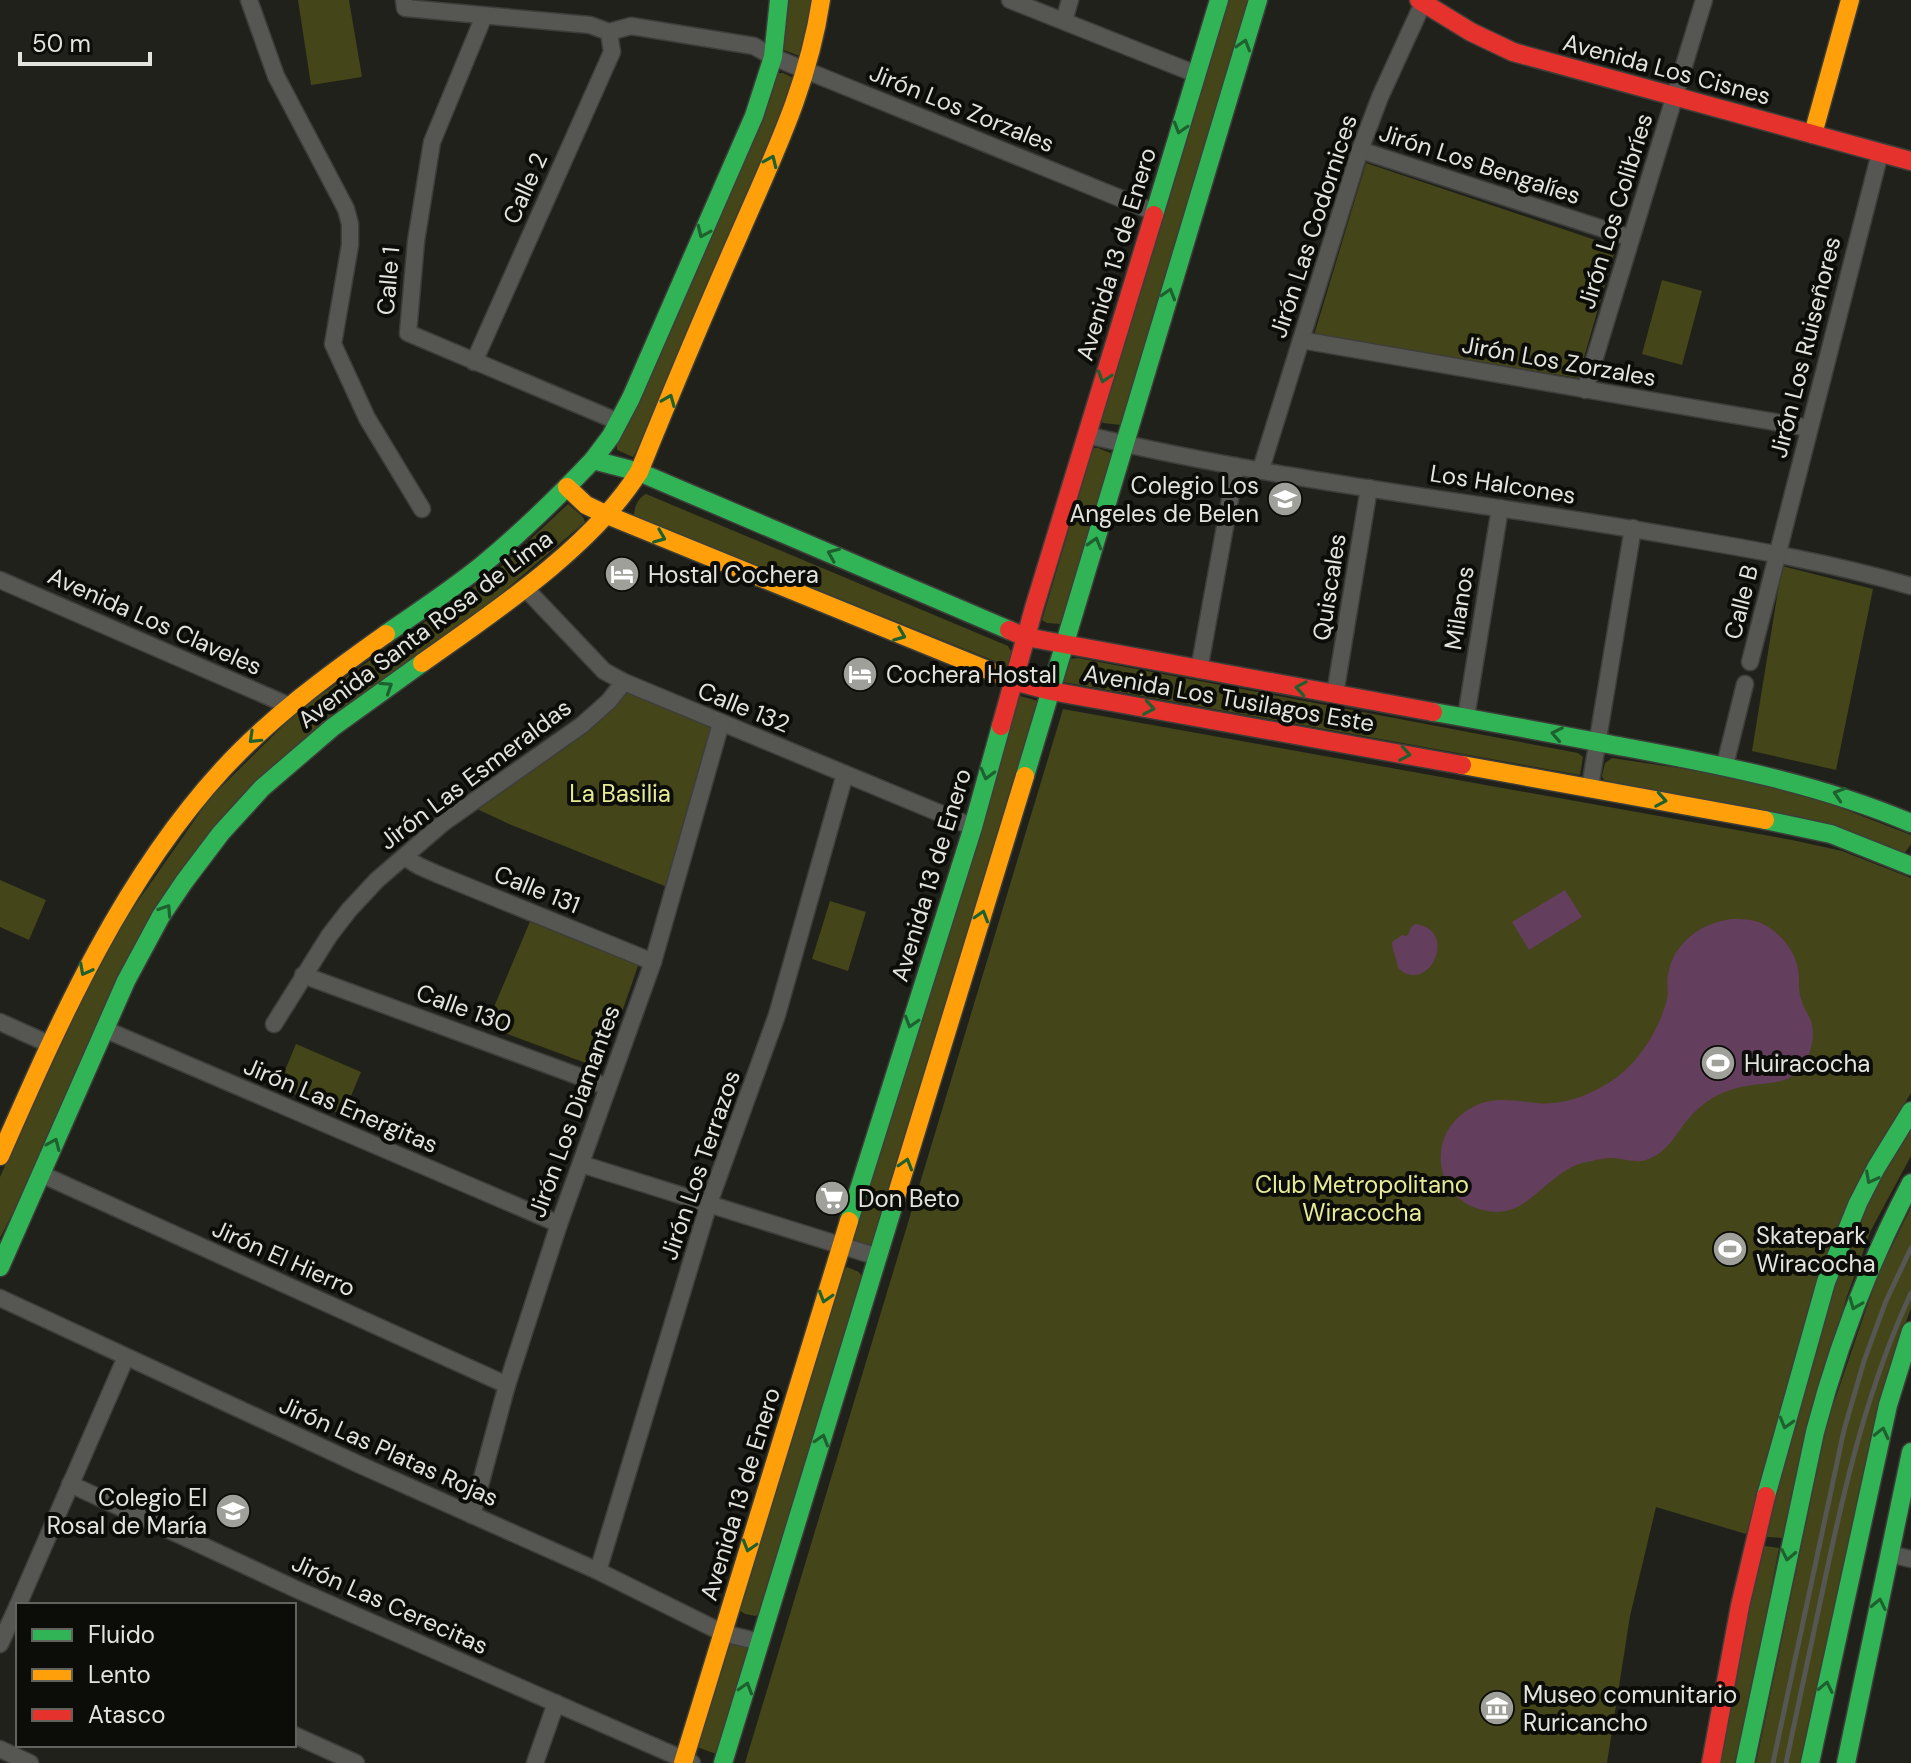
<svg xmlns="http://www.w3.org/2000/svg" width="1911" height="1763" font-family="'DM Sans',sans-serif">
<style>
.green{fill:#444518}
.water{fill:#633e5d}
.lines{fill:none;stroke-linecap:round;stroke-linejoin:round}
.street-casing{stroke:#3d3e3a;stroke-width:19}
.fast-casing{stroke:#3d3e3a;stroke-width:21}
.slow-casing{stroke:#3d3e3a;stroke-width:21}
.jam-casing{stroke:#3d3e3a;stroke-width:21}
.street{stroke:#565652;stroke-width:16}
.fast{stroke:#30b455;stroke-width:18}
.slow{stroke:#ff9f0a;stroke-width:18}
.jam{stroke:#e5322d;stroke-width:18}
.rail{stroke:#565652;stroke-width:5}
.oneway{stroke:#1e602e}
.labels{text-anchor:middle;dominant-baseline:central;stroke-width:8;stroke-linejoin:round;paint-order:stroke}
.street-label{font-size:24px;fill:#e3e4dd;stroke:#0c0d08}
.poi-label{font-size:24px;fill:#e3e4dd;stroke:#0c0d08;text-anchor:start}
.park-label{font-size:24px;fill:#e7eb97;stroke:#0c0d08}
</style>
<rect width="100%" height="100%" fill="#21211c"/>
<g class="green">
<path d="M298 0H349L362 77 311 85Z"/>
<path d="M786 0H813L801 55H797L781 49Z"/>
<path d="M1226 0H1248L1121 425 1103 423 1100 419Z"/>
<path d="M778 73H783L796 79 636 452 633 457 617 450V444Z"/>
<path d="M1366 163 1616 247 1578 378 1314 335Z"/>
<path d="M1662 280 1702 291 1682 365 1642 354Z"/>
<path d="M1094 448H1098L1113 454 1063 620 1060 624 1047 623 1042 620 1092 451Z"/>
<path d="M646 494 1008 646 1012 653 1007 666 634 516C634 507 638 498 646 494Z"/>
<path d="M568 504 583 517 585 522 195 855 0 1238V1177L47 1070 108 944 210 798 299 710 459 598 503 565Z"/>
<path d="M1782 566 1873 589 1836 770 1752 751Z"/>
<path d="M1078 658 1578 753 1583 757 1580 775 1063 682 1070 659Z"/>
<path d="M626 690 712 725 667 887 509 824 475 808 567 747 587 731Z"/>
<path d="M1020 696 1038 701 870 1249 856 1244 849 1238Z"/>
<path d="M1063 709 1792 840 1842 851 1911 878V1093L1875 1151 1746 1534 1656 1507 1630 1616 1607 1763H745Z"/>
<path d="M1612 758 1738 777 1784 786 1911 835V844L1902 857 1604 780 1602 776 1605 763Z"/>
<path d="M0 880 46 900 29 940 0 927Z"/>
<path d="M830 901 866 912 848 971 812 959Z"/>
<path d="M531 919 639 963 602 1069 486 1026Z"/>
<path d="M296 1044 361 1072 343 1115 278 1087Z"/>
<path d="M1911 1122V1156L1871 1230 1846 1299 1783 1538 1768 1537 1764 1535 1850 1233Z"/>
<path d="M1911 1207V1308L1886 1377 1800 1763H1756L1827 1423 1877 1277Z"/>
<path d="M847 1267 859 1272 863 1278 761 1611 756 1616 745 1614 737 1609 841 1271Z"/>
<path d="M1765 1546 1779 1548 1738 1763H1718L1760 1547Z"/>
<path d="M727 1642 752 1649 719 1755 697 1747Z"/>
</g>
<g class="water">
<path d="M1565 890 1582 917 1529 950 1512 922Z"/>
<path d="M1731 919C1741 919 1752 919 1761 923 1779 931 1795 950 1798 969 1800 979 1798 989 1801 999 1803 1007 1808 1013 1811 1021 1816 1035 1811 1055 1802 1067 1787 1086 1768 1082 1747 1086 1737 1087 1727 1091 1718 1095 1704 1102 1691 1114 1682 1127 1674 1138 1666 1151 1653 1157 1639 1165 1627 1159 1612 1158 1602 1158 1592 1161 1582 1163 1545 1174 1526 1222 1483 1210 1473 1208 1464 1203 1456 1196 1445 1185 1439 1167 1441 1152 1444 1122 1471 1101 1499 1100 1518 1099 1535 1105 1553 1103 1574 1101 1592 1093 1610 1082 1637 1065 1659 1031 1667 999 1669 991 1666 983 1668 975 1673 943 1701 923 1731 919Z"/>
<path d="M1415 924C1460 929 1429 997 1398 968 1397 958 1392 952 1392 942L1402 935 1406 936 1408 935 1411 927Z"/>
</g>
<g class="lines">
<g class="street-casing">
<g id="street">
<path d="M249 0 276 76 346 209 350 224V245L333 344 367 418 422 509"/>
<path d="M404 0 405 8 590 25 609 32 631 26 754 46 773 57 1154 212"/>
<path d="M1010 0 1196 74"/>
<path d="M484 16 432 142 416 241 408 333 619 422"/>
<path d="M1064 21 1070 0"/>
<path d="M1360 150 1631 238"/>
<path d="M1301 340 1809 428"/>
<path d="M474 362 612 52 609 32"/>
<path d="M1585 390 1704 0"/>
<path d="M1087 435C1282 482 1482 502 1679 537 1757 550 1835 564 1911 586"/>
<path d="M1261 469 1360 150 1380 97 1423 3"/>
<path d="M0 580 290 706"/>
<path d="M526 589 604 671 624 682 973 827"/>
<path d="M1750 662 1880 153"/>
<path d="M1199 670 1236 466"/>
<path d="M1335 694 1369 488"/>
<path d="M1466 717 1500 508"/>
<path d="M1725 765 1745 684"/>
<path d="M1590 787 1633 528"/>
<path d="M404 857 419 866 437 874 653 962"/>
<path d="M303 975 608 1087"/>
<path d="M0 1022 49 1044"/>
<path d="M274 1024 329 936 349 910 377 880 443 823 582 725 609 701 624 682"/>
<path d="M104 1029 559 1224"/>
<path d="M581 1164 878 1257"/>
<path d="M41 1174 507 1385"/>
<path d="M0 1298 358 1464 598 1571 723 1633 760 1642"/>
<path d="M70 1484 300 1591 692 1763"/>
<path d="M472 1515 507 1385 559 1224 653 962 721 723"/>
<path d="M1889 1554 1911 1559"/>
<path d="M598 1571 709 1203 777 1015 845 774"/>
<path d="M18 1605 126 1357"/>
<path d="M0 1644 18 1605"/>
<path d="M294 1735 356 1763"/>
<path d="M0 1749 30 1763"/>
<path d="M535 1763 556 1703"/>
</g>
</g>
<g class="fast-casing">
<g id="fast">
<path d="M1154 215 1219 0"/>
<path d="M593 460 611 436 631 398 754 116 773 57 779 0"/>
<path d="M386 634C418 612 451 590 481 566 521 533 558 497 593 460L639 472 1009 630"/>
<path d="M1433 712C1497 723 1560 735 1624 747 1722 765 1819 784 1911 823"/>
<path d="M1025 776 1258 0"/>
<path d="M1765 820 1831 834 1911 866"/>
<path d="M849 1221 973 827 1001 726"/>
<path d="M0 1267 126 981 161 916 184 882 221 833 262 788 333 727 422 663"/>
<path d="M1766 1496 1826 1282 1858 1203 1876 1168 1911 1111"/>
<path d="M723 1763 896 1197"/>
<path d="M1745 1763 1815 1432C1838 1344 1869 1263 1911 1183"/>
<path d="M1810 1763 1888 1405 1911 1331"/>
<path d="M1846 1763 1911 1452"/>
</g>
</g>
<g class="slow-casing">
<g id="slow">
<path d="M1813 134 1850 0"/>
<path d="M639 472C671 393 704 314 739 235 773 156 808 87 821 0"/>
<path d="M567 487 586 505 607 515 1017 682"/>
<path d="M422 663C494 612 592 547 639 472"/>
<path d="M1462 765 1765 820"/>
<path d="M0 1156C60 1020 121 880 223 769 271 717 328 675 386 634"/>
<path d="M896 1197 1025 776"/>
<path d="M683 1763 849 1221"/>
</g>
</g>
<g class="jam-casing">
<g id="jam">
<path d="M1419 0 1471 32 1513 52 1911 161"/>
<path d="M1009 630 1026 637 1433 712"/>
<path d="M1017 682 1051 691 1462 765"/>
<path d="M1001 726 1034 608 1154 215"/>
<path d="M1711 1763 1740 1606 1766 1496"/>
</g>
</g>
<use href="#street" class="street"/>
<use href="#fast" class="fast"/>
<use href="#slow" class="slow"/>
<use href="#jam" class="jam"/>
<g class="rail">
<path d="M1773 1763 1844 1430 1864 1361 1886 1301 1911 1248"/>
<path d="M1786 1763C1799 1703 1811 1644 1824 1584 1845 1484 1868 1386 1911 1293"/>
</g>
</g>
<defs><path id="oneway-chevron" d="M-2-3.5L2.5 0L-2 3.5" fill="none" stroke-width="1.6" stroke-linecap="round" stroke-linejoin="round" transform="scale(2)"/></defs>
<g class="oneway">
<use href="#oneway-chevron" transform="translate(1244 45) rotate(-73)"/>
<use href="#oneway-chevron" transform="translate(1180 128) rotate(107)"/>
<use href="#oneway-chevron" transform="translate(771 161) rotate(-66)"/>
<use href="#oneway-chevron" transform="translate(703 232) rotate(114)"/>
<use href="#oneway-chevron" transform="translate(1169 294) rotate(-73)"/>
<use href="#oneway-chevron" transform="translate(1104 377) rotate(107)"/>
<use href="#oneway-chevron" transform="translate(669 400) rotate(-68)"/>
<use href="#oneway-chevron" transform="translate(660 537) rotate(22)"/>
<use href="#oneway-chevron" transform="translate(1095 543) rotate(-74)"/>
<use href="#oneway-chevron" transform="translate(833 554) rotate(-157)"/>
<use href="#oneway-chevron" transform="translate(900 635) rotate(22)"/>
<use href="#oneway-chevron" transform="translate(387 687) rotate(-33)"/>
<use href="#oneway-chevron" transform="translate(1301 688) rotate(-170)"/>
<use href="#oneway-chevron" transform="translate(1149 708) rotate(10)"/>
<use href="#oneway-chevron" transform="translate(1557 734) rotate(-169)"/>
<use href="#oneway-chevron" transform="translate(254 738) rotate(136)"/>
<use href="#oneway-chevron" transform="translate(1405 754) rotate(10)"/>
<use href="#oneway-chevron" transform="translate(987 774) rotate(105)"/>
<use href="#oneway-chevron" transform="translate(1839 794) rotate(-162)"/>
<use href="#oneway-chevron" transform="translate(1661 800) rotate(10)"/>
<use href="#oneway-chevron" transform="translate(166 910) rotate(-57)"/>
<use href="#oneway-chevron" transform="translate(982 916) rotate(-73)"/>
<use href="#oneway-chevron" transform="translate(85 970) rotate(118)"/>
<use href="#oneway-chevron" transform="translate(911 1022) rotate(107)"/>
<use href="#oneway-chevron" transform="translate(54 1144) rotate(-67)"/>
<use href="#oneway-chevron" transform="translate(906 1164) rotate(-73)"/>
<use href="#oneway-chevron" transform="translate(1871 1178) rotate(118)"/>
<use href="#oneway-chevron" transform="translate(825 1297) rotate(107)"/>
<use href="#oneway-chevron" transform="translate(1855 1304) rotate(112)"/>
<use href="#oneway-chevron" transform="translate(1786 1423) rotate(106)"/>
<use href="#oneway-chevron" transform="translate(1882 1433) rotate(-77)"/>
<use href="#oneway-chevron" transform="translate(822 1440) rotate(-73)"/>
<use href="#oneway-chevron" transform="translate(749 1546) rotate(107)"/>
<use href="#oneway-chevron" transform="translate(1788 1555) rotate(102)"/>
<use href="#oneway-chevron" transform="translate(1879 1604) rotate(-78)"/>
<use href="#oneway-chevron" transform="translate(1826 1687) rotate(-78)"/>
<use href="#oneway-chevron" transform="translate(746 1688) rotate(-73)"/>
</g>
<defs>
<g id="school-disc" transform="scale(1.8)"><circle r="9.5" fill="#9fa099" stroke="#0c0d08"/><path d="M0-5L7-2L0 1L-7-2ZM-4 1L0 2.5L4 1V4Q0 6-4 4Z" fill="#fff"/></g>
<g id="hotel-disc" transform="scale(1.8)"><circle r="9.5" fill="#9fa099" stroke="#0c0d08"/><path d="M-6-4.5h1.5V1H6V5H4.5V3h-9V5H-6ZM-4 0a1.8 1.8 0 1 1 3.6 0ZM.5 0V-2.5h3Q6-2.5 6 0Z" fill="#fff"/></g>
<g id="stadium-disc" transform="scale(1.8)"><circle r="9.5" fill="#9fa099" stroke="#0c0d08"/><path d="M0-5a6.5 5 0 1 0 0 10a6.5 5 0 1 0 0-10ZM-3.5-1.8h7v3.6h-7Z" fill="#fff"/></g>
<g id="supermarket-disc" transform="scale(1.8)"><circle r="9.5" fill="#9fa099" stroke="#0c0d08"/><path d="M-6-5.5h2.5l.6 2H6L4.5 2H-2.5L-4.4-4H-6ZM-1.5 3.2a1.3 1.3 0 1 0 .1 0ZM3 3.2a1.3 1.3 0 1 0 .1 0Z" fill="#fff"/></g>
<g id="museum-disc" transform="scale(1.8)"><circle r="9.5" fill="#9fa099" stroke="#0c0d08"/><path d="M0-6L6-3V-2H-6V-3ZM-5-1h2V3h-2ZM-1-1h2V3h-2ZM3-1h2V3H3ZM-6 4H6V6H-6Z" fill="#fff"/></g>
</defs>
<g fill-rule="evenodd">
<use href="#school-disc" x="1285" y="499"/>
<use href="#hotel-disc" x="622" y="574"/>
<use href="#hotel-disc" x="860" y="674"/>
<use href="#stadium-disc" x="1718" y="1063"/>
<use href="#supermarket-disc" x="832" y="1198"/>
<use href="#stadium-disc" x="1730" y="1249"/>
<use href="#school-disc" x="233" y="1511"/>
<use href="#museum-disc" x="1497" y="1708"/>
</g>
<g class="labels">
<g class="street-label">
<text transform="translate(1667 69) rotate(15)">Avenida Los Cisnes</text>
<text transform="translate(962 108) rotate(22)">Jirón Los Zorzales</text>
<text transform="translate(1480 164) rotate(18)">Jirón Los Bengalíes</text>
<text transform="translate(525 188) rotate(-66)">Calle 2</text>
<text transform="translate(1615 211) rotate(-73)">Jirón Los Colibríes</text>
<text transform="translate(1313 226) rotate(-72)">Jirón Las Codornices</text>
<text transform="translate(1116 254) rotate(-73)">Avenida 13 de Enero</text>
<text transform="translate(388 281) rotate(-85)">Calle 1</text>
<text transform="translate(1805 347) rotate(-76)">Jirón Los Ruiseñores</text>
<text transform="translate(1559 361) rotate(10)">Jirón Los Zorzales</text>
<text transform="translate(1503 484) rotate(9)">Los Halcones</text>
<text transform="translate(1329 587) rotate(-81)">Quiscales</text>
<text transform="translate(1741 602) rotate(-76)">Calle B</text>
<text transform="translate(1459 608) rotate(-81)">Milanos</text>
<text transform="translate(155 621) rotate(24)">Avenida Los Claveles</text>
<text transform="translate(425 629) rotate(-37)">Avenida Santa Rosa de Lima</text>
<text transform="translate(1229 698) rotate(10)">Avenida Los Tusilagos Este</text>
<text transform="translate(744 707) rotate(22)">Calle 132</text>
<text transform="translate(475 774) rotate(-37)">Jirón Las Esmeraldas</text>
<text transform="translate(931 875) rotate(-73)">Avenida 13 de Enero</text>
<text transform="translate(537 889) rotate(22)">Calle 131</text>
<text transform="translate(464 1008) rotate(20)">Calle 130</text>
<text transform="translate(341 1105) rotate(23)">Jirón Las Energitas</text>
<text transform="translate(574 1111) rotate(-70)">Jirón Los Diamantes</text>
<text transform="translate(700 1165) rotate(-71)">Jirón Los Terrazos</text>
<text transform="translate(284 1258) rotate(24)">Jirón El Hierro</text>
<text transform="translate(389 1451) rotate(24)">Jirón Las Platas Rojas</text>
<text transform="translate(740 1494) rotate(-73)">Avenida 13 de Enero</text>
<text transform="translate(390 1604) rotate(24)">Jirón Las Cerecitas</text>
</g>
<g class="poi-label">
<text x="1259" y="485" text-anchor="end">Colegio Los<tspan x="1259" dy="28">Angeles de Belen</tspan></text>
<text x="648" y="574">Hostal Cochera</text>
<text x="886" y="674">Cochera Hostal</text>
<text x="1744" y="1063">Huiracocha</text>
<text x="858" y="1198">Don Beto</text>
<text x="1756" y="1235">Skatepark<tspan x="1756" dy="28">Wiracocha</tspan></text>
<text x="207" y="1497" text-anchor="end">Colegio El<tspan x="207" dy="28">Rosal de María</tspan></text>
<text x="1523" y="1694">Museo comunitario<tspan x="1523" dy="28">Ruricancho</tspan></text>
</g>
<g class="park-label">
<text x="620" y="793">La Basilia</text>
<text x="1362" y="1184">Club Metropolitano<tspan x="1362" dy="28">Wiracocha</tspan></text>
</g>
</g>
<rect x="16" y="1603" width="280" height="144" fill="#0c0d08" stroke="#62635d" stroke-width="2"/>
<rect x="32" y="1629" width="40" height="12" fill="#30b455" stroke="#62635d" stroke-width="2"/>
<text x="88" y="1643" font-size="24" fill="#e3e4dd">Fluido</text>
<rect x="32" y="1669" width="40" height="12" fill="#ff9f0a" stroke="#62635d" stroke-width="2"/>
<text x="88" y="1683" font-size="24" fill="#e3e4dd">Lento</text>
<rect x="32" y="1709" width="40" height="12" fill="#e5322d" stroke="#62635d" stroke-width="2"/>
<text x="88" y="1723" font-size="24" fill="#e3e4dd">Atasco</text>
<path d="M20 52v12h130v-12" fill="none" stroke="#e3e4dd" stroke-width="4"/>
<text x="32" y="52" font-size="24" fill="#e3e4dd" stroke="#0c0d08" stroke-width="6" paint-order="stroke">50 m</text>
</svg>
